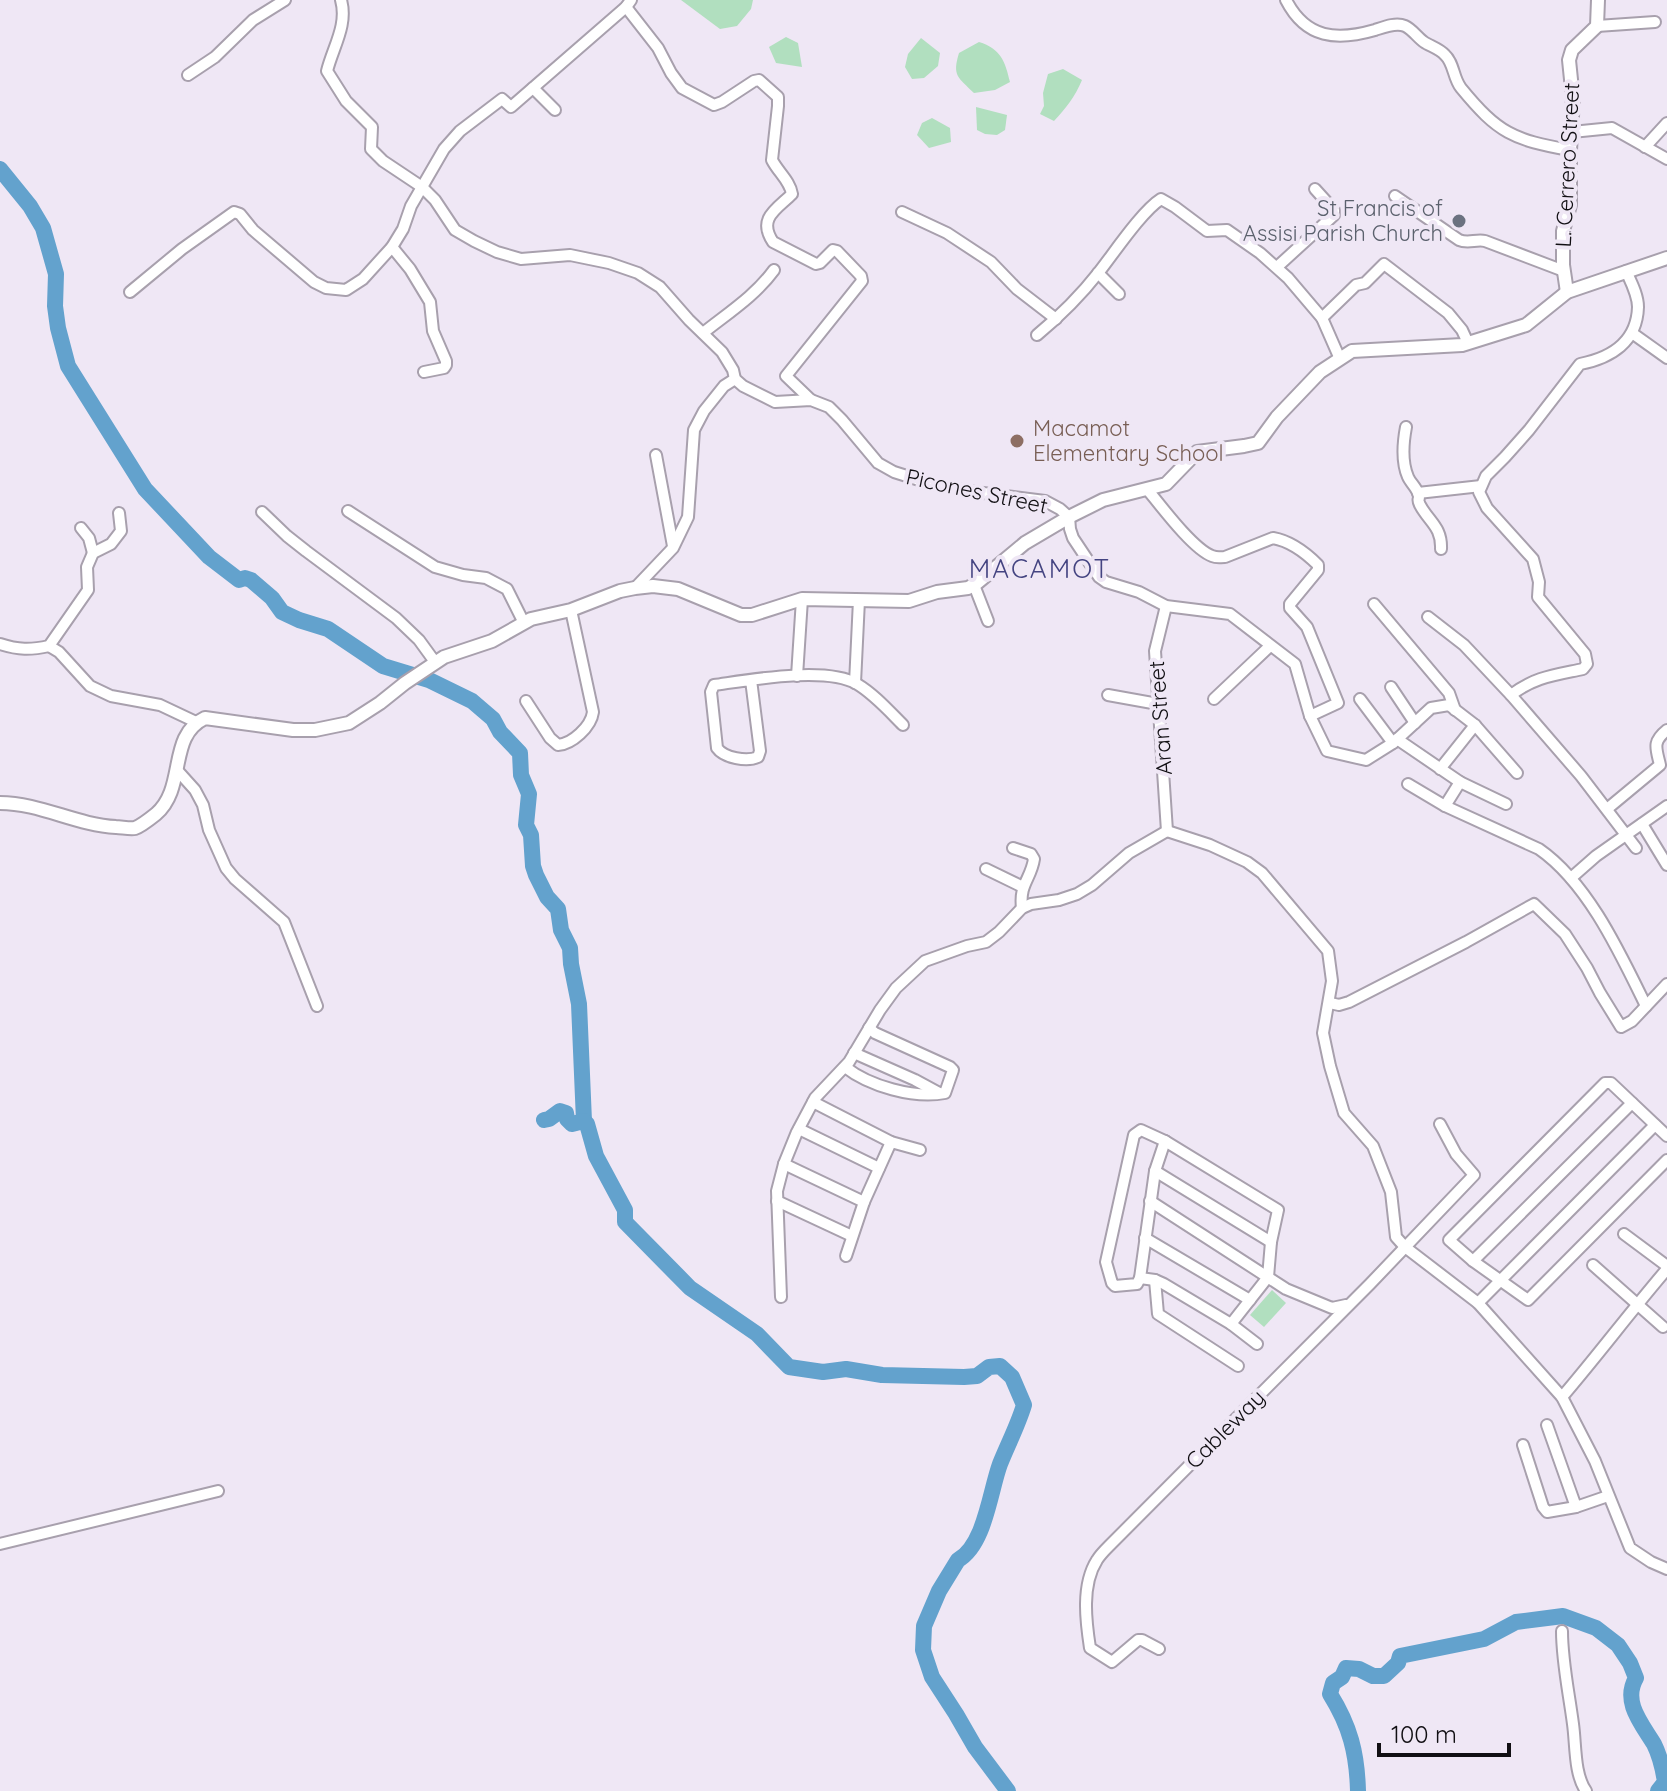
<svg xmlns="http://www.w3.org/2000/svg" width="1667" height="1791" font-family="Quicksand,sans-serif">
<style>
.green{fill:#b1dfbf}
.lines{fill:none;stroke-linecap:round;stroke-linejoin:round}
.river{stroke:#63a2cd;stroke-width:16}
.minor-casing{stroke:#a8a0ad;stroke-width:14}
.tertiary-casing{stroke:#a8a0ad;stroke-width:16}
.minor{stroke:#fff;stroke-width:10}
.tertiary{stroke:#fff;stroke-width:12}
.worship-dot{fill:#6b7280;stroke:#efe7f5;stroke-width:3}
.education-dot{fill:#8d6e63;stroke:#efe7f5;stroke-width:3}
.labels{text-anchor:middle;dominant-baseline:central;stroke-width:8;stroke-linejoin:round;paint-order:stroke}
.street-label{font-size:22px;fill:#110f13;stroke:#efe7f5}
.worship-label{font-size:22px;fill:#5b616d;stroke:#efe7f5;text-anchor:end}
.education-label{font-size:22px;fill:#785e54;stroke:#efe7f5;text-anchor:start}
.quarter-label{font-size:26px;letter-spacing:2px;fill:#444481;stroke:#efe7f5}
</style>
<rect width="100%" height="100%" fill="#efe7f5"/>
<g class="green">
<path d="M681 0H753L751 9 737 26 720 29Z"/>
<path d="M786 37 798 43 802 67 776 63 769 47Z"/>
<path d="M921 38 940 53 938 66 924 78 912 79 905 67 908 54Z"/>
<path d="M979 42C1001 49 1005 61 1010 82L995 90 974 93C958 77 952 76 959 53Z"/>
<path d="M1063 69 1082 80C1075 97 1066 108 1054 121L1040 114 1044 106 1043 93 1048 74Z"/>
<path d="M976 107 1007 115 1005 130 997 135 985 134 977 130Z"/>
<path d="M932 118 950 128 951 142 929 148 917 135 922 123Z"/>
<path d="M1272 1290 1286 1303 1264 1327 1250 1315Z"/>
</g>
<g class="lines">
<g class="river">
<path d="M0 169 30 206 43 228 56 274 55 306 58 328 68 366 145 489 209 557 239 580 245 578 251 580 272 598 282 612 299 620 328 629 383 666 429 680 472 701 493 719 500 732 520 753 521 775 529 794 526 825 531 835 533 866 536 875 547 897 558 909 561 930 570 948 571 964 579 1004 584 1121"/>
<path d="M544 1120 549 1119 560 1111 566 1113 567 1119 572 1124 584 1121 587 1124 596 1156 625 1210V1222L690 1288 757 1334 789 1367 823 1372 846 1369 882 1375 964 1377 977 1376 989 1367 1000 1366 1012 1377 1024 1405C1018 1425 1008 1444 1000 1464 990 1491 985 1545 958 1560L939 1591 924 1626 923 1650 932 1677 956 1714 975 1747 1008 1791"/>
<path d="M1358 1791C1357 1753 1350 1726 1330 1694L1333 1683 1342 1677 1346 1668 1359 1669 1373 1676H1384L1398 1663 1400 1656 1484 1639 1516 1622 1563 1616 1596 1628 1618 1645 1630 1663 1636 1678C1622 1702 1642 1724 1654 1744 1660 1756 1663 1769 1665 1782L1658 1791"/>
</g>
<g class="minor-casing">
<g id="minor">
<path d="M341 0C348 25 333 47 327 71L346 101 372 127 371 149 383 161 422 187 435 200 455 230 474 241 497 252 521 259 570 255 609 263 638 273 660 287 689 320 722 352 733 370 735 379 743 386 775 402 811 400 829 407 842 420 878 463 894 472 932 484 968 491 1045 501 1060 509 1069 517 1070 529 1073 538 1099 577 1106 582 1139 592 1166 606 1230 614 1295 664 1310 716 1327 751 1366 760 1393 743 1431 708 1449 705 1475 725 1517 773"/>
<path d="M1286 0C1306 39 1337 41 1375 30 1384 27 1396 22 1405 26 1412 29 1418 38 1424 42 1430 46 1440 49 1445 55 1454 63 1453 78 1461 88 1498 133 1513 140 1570 150"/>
<path d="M626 7 658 48 671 73 682 88 714 105 722 102 754 81 759 80 778 97V106L772 160C778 172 790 181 792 194 777 209 757 218 773 242L816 264 820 263 833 250 837 251 861 276 862 281 786 376 811 400"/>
<path d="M1597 26 1655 22"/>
<path d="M188 75 215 57 253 20 285 0"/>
<path d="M533 88 555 110"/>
<path d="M1572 132 1612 128 1667 159"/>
<path d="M1645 147 1667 123"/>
<path d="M1395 196 1459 240C1468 244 1476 239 1485 241L1564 271"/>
<path d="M902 212 947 233 991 262 1017 289 1056 319"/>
<path d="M392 247 410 269 430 302 433 331 446 361V365L444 368 424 372"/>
<path d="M1277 267 1334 215V210L1315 189"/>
<path d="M1098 273 1119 294"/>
<path d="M130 292 182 249 234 212 240 214 253 230 314 282 326 288 346 290 363 279 392 247 403 229 411 206 444 149 460 131 502 99 511 107 626 7 631 0"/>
<path d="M1322 318 1340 359"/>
<path d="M703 333C728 313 755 296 774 270"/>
<path d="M1632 333 1667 358"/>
<path d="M1037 335C1060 316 1081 295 1099 272 1114 253 1142 211 1161 199L1175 207 1207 231 1227 230 1260 253 1288 278 1322 318 1356 285 1365 283 1384 264 1448 313 1462 330 1468 343"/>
<path d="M1406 427C1403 443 1401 461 1408 477 1410 482 1416 487 1418 493 1421 501 1416 497 1420 505 1429 522 1442 527 1441 549"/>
<path d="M656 455 673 546"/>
<path d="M1147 489C1161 506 1193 549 1212 556 1217 558 1219 557 1225 557L1273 538C1290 541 1306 553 1318 565V570L1290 604V608L1307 627 1338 703 1310 716"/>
<path d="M1418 493 1481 486"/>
<path d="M348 511 435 567 463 575 486 578 507 589 524 623"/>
<path d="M262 512 287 536 306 551 396 618 419 640 435 662"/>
<path d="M81 528 89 538 93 553"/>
<path d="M974 585 988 621"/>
<path d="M635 588 673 548 688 517 694 430 704 411 724 386 735 379"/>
<path d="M1374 604 1449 693 1455 710"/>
<path d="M1166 606 1155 651 1167 831"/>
<path d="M1428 617 1464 645 1511 695 1581 776 1636 848"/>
<path d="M0 644C18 650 31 650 49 646L88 590 87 567 93 553 111 544 121 531 119 513"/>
<path d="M49 646 59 652 90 686 111 696 160 705 196 722"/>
<path d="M797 676 802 599"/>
<path d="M751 680 760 751 758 757C747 762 724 758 717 748L711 692 714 685C750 680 826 666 857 684 874 694 889 711 903 725"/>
<path d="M855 683 859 600"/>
<path d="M1391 687 1415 723"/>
<path d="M1108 695 1158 704"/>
<path d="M1511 695C1534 677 1555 675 1583 669L1587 664 1585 654 1538 597 1539 582 1533 559 1487 508 1479 492 1486 476 1505 457 1529 430 1580 364C1611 358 1637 342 1638 307 1638 295 1631 282 1626 271"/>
<path d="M1214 699 1270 646"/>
<path d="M1360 699 1393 743"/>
<path d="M526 701 550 738 558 745C572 744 591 727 593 712L571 610"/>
<path d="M1397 739 1460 782 1506 804"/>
<path d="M1440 769 1475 725"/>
<path d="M177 770 195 790 203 805 209 830 226 868 235 879 284 922 317 1006"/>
<path d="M1408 784 1445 806 1539 849C1588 883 1620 953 1646 1006"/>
<path d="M1445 806 1460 782"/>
<path d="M1607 809 1660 765C1656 748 1652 742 1667 730"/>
<path d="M1642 824 1667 865"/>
<path d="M1167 831 1210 845 1247 862 1262 873 1328 951 1332 981 1323 1033 1330 1066 1344 1113 1373 1146 1391 1192 1396 1237 1405 1247 1478 1303 1562 1397 1595 1461 1630 1548 1651 1562 1667 1569"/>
<path d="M1013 848 1031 854 1034 859C1031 879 1019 884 1022 908"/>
<path d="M986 869 1023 887"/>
<path d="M1571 878 1596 856 1667 806"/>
<path d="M1330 1003 1339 1005 1349 1002 1466 942 1534 904 1565 934 1587 968 1600 993 1621 1027 1632 1021 1667 984"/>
<path d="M854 1053 915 1080 939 1093"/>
<path d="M845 1067C869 1086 914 1099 945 1093L953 1070 950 1067 875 1033 869 1028"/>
<path d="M813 1102 891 1142 920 1150"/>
<path d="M799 1129 879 1168"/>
<path d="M1667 1136 1611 1083H1605L1449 1240 1473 1261 1528 1300 1667 1160"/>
<path d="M1165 1141 1155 1171 1140 1278 1155 1280 1164 1284 1231 1324 1257 1344"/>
<path d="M784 1164 864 1202"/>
<path d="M1155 1171 1271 1242"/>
<path d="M777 1201 852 1236"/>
<path d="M1150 1201 1286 1289 1332 1308 1346 1305"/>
<path d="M1624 1234 1667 1266"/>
<path d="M1145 1238 1250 1300"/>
<path d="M846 1256 864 1202 891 1142"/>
<path d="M1473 1261 1632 1103"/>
<path d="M1593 1265 1663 1327"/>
<path d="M1140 1278 1137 1284 1115 1286 1112 1283 1106 1262 1134 1135 1141 1130 1165 1141 1278 1210 1271 1242 1268 1277 1231 1324"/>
<path d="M1155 1280 1158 1314 1238 1366"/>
<path d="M781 1297 777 1191 784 1164 797 1132 815 1098 849 1062 880 1010 896 988 925 961 967 946 986 942 999 932 1022 908 1031 904 1059 900 1077 894 1092 885 1129 853 1167 831"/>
<path d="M1478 1303 1655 1125"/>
<path d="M1562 1397C1598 1355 1631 1311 1667 1269"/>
<path d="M1547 1425 1576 1507"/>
<path d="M1523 1445 1543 1507 1547 1512 1576 1507 1608 1496"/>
<path d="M0 1544 218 1491"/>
<path d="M1562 1631C1562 1662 1569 1693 1573 1724 1576 1745 1574 1774 1586 1791"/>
<path d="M1159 1649 1142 1640H1138L1112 1662 1090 1648C1086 1622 1081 1585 1097 1560 1100 1555 1105 1550 1109 1546L1370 1284 1474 1175 1456 1154 1440 1124"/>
</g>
</g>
<g class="tertiary-casing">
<g id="tertiary">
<path d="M1567 292 1563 265V231L1570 205V150L1573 99 1569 60 1572 50 1597 26 1598 0"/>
<path d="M0 803C40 803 76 825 116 827 121 827 130 829 135 828 141 826 151 818 156 814 187 787 167 736 205 718L293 730H315L349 723 380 703 405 683 444 657 492 641 531 619 571 610 620 591 635 588 653 586 678 589 741 615H752L802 599 909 601 937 592 968 588 977 583 1025 543 1069 517 1103 500 1166 484 1197 452 1244 446 1258 443 1277 417 1320 372 1352 351 1462 345 1526 325 1567 292 1667 258"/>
</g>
</g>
<use href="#minor" class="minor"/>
<use href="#tertiary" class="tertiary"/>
</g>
<circle class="worship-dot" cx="1459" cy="221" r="8"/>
<circle class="education-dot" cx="1017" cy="441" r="8"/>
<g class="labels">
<g class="street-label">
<text transform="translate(1567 165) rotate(-87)">L. Cerrero Street</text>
<text transform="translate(977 491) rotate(12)">Picones Street</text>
<text transform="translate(1160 718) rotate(-94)">Aran Street</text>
<text transform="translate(1225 1429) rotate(-45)">Cableway</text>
</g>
<g class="worship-label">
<text x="1443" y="208">St Francis of<tspan x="1443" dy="25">Assisi Parish Church</tspan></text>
</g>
<g class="education-label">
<text x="1033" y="428">Macamot<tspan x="1033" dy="25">Elementary School</tspan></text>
</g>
<g class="quarter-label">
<text x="1040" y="568">MACAMOT</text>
</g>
</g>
<path d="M1379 1743v12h130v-12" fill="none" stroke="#110f13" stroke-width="4"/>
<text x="1391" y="1743" font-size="24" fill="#110f13" stroke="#efe7f5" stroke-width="6" paint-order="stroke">100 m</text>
</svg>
